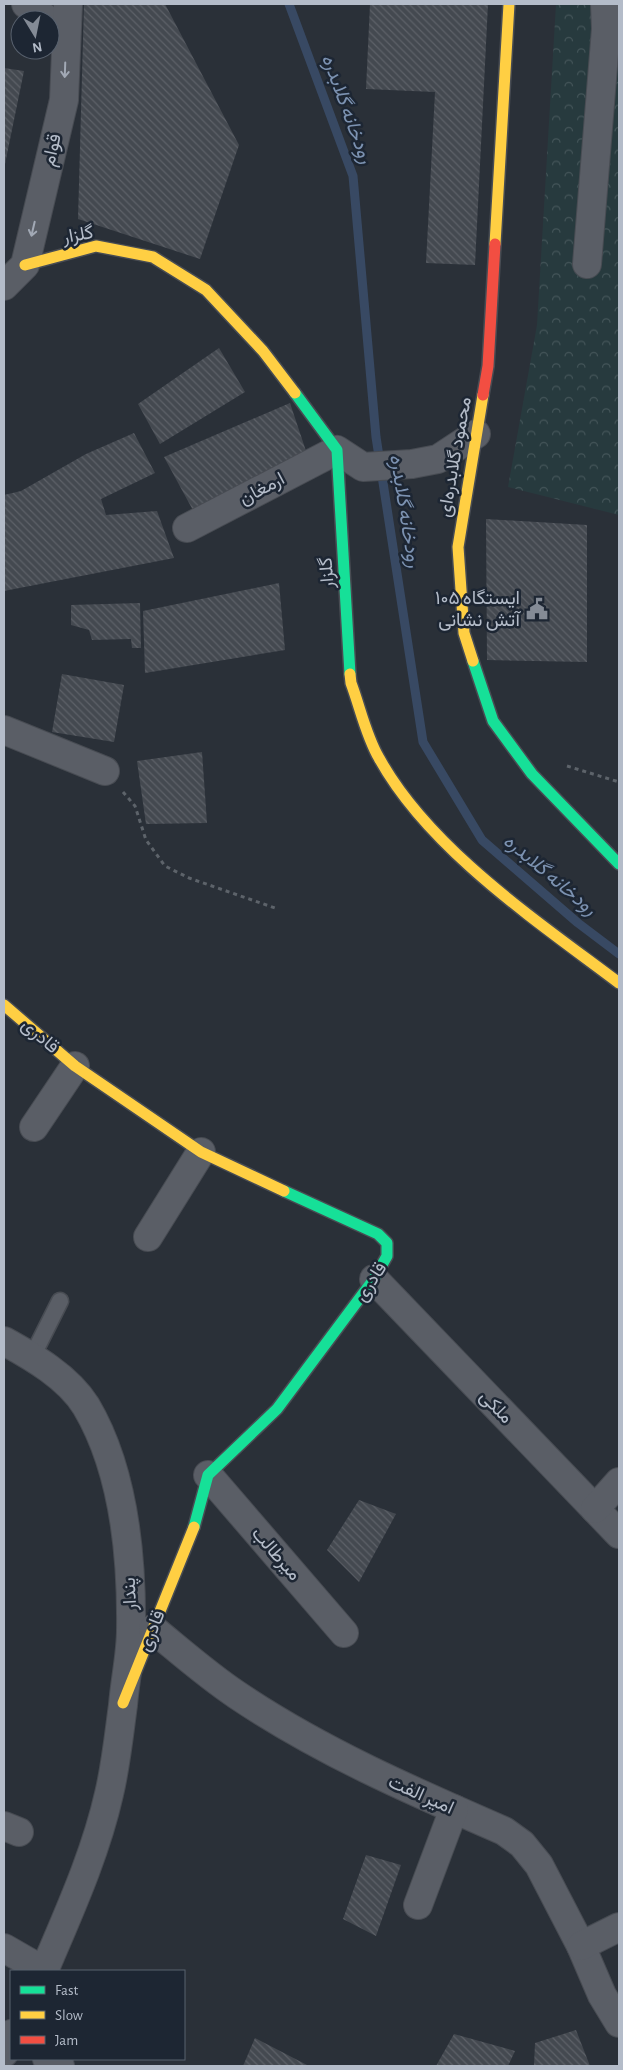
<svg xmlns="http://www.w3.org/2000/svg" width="623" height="2070" font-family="'Alegreya Sans',Vazirmatn,sans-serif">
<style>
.forest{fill:url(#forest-crowns)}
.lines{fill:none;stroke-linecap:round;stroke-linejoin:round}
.stream{stroke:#384963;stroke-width:9}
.building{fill:url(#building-back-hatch)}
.lane-casing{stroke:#484c53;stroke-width:19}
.street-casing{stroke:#484c53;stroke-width:30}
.fast-casing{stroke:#484c53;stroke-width:14}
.slow-casing{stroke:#484c53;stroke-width:14}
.jam-casing{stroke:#484c53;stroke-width:14}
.path{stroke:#5d636a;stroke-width:3;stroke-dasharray:4 4;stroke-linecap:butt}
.lane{stroke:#5a5e66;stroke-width:16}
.street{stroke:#5a5e66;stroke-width:28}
.fast{stroke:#16e098;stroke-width:11}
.slow{stroke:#ffcf43;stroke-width:11}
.jam{stroke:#f24e42;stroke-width:11}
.oneway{stroke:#a2a9b5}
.labels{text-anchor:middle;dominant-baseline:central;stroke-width:5;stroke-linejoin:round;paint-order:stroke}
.street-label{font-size:19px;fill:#b4bcc9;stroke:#1d2633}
.poi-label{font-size:19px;fill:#b4bcc9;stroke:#1d2633;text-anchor:end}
.water-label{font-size:20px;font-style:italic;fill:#7c92b1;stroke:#1d2633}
</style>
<defs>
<pattern id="forest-crowns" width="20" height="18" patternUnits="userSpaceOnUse" patternTransform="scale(1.25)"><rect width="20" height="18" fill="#273a3e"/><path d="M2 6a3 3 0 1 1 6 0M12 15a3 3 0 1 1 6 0" fill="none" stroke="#445559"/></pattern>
<pattern id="building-back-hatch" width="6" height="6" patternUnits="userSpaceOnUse" patternTransform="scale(1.25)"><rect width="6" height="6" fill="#444950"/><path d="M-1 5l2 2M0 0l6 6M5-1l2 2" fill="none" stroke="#5d6168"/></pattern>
</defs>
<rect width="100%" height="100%" fill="#2a3038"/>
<path class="forest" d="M556 4H619V515L508 487 537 325Z"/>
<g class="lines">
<path class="stream" d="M289 4 353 176 376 437 423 742 482 840 578 923 619 954"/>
</g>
<g class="building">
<path d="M84 4H165L239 145 200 259 78 219Z"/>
<path d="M370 4H488L475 265 426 263 435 92 366 89Z"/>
<path d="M4 68 24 71 5 164H4Z"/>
<path d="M219 348 245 392 160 444 138 404Z"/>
<path d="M290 403 307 454 195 514 164 457Z"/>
<path d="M134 433 155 473 101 499 106 515 157 511 174 558 4 591V495L21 491 86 454Z"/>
<path d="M486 519 587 525V662L487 660Z"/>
<path d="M279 583 285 650 145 673 143 611Z"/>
<path d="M140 603 141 648H132L131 639 92 640 89 630 71 625V605Z"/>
<path d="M62 674 124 685 114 742 52 732Z"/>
<path d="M202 752 207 823 146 824 137 761Z"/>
<path d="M359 1500 396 1514 359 1582 327 1550Z"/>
<path d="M366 1855 401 1865 376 1936 343 1919Z"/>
<path d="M576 2030 590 2066H534L535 2043Z"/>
<path d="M454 2034 515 2051 508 2066H436Z"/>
<path d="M255 2038 309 2066H243Z"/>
</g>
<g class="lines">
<g class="lane-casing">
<path id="lane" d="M32 1357 60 1301"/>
</g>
<g class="street-casing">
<g id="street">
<path d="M26 4 48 20"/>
<path d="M587 264 606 29 605 4"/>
<path d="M4 286 25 265 64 100 68 4"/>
<path d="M187 528 337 450 363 467 412 464 438 459 476 434"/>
<path d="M4 730 105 771"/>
<path d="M34 1127 75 1066"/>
<path d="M148 1237 201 1152"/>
<path d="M374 1279 619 1534"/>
<path d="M4 1341C33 1357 68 1377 86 1406 124 1470 132 1557 131 1630 131 1654 125 1680 123 1705 119 1734 116 1765 109 1794 95 1856 68 1914 44 1971L4 1948"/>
<path d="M208 1475 344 1633"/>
<path d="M595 1509 619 1482"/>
<path d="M153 1629C180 1651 207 1675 237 1695 320 1751 412 1791 504 1831L522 1844 539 1865 581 1946 602 1995 619 2023"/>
<path d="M4 1826 19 1832"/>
<path d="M418 1905 454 1809"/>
<path d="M581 1946 619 1927"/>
<path d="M4 2053 11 2034"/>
<path d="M47 2059 60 2066"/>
</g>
</g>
<g class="fast-casing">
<g id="fast">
<path d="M295 393 337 450 350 674"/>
<path d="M473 661 493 721 532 774 619 864"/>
<path d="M194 1527 208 1475 277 1409 374 1279 387 1256V1243L378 1234 284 1191"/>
</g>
</g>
<g class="slow-casing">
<g id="slow">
<path d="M495 244 509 4"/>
<path d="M25 265 96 246 153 257 206 290 263 351 295 393"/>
<path d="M473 661 464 633 458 547 483 395"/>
<path d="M350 674 351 683C360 707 366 736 379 758 429 849 537 921 619 983"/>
<path d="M4 1005 75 1066 201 1152 284 1191"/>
<path d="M123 1703 194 1527"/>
</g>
</g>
<g class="jam-casing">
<path id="jam" d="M483 395 488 366 495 244"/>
</g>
<g class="path">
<path d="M567 766 619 782"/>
<path d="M123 792 135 806 146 840 165 866 189 878 275 908"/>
</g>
<use href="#lane" class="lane"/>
<use href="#street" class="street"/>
<use href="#fast" class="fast"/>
<use href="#slow" class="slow"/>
<use href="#jam" class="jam"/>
</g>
<defs><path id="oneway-shaft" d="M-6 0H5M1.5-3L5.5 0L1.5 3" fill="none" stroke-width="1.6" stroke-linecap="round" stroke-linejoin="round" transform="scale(1.25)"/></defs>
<g class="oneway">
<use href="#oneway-shaft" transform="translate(65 70) rotate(92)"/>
<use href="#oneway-shaft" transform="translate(33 229) rotate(103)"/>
</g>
<defs>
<g id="civic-bare" transform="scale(1.725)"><path d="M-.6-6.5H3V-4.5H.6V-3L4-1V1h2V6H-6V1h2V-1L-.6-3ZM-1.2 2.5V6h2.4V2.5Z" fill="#848b96" stroke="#1d2633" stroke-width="2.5" paint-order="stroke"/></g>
</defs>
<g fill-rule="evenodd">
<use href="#civic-bare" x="537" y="609"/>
</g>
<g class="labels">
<g class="street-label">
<text transform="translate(52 150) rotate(-77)">قوام</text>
<text transform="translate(78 235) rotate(-10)">گلزار</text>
<text transform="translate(455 457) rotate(-80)">محمود گلابدره‌ای</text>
<text transform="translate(262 489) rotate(-28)">ارمغان</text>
<text transform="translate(327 573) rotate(-94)">گلزار</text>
<text transform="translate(40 1036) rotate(41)">قادری</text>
<text transform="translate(371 1282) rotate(-57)">قادری</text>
<text transform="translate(496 1407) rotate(46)">ملکی</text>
<text transform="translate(276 1554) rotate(49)">میرطالب</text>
<text transform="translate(130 1594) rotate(-93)">پندار</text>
<text transform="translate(152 1631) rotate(-68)">قادری</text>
<text transform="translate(421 1795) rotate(24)">امیر الفت</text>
</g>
<g class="poi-label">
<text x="520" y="598">ایستگاه ۱۰۵<tspan x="520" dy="22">آتش نشانی</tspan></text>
</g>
<g class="water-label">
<text transform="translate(347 109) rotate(70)">رودخانه گلابدره</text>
<text transform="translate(405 511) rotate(81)">رودخانه گلابدره</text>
<text transform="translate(550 875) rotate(40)">رودخانه گلابدره</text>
</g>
</g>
<rect width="623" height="2070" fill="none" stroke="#b4bcc9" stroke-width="10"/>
<rect x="10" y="1970" width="175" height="90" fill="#1d2633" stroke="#59626f"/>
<rect x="20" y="1986" width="25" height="8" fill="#16e098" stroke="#59626f"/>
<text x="55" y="1995" font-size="15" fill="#b4bcc9">Fast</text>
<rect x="20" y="2011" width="25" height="8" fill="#ffcf43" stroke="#59626f"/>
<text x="55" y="2020" font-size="15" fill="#b4bcc9">Slow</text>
<rect x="20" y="2036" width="25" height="8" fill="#f24e42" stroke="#59626f"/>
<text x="55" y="2045" font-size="15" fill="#b4bcc9">Jam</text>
<g transform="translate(35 35) rotate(170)"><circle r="24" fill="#1d2633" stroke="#59626f"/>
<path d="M0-4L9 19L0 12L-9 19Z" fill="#848b96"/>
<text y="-8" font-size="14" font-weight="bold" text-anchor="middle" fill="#b4bcc9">N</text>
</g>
</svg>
